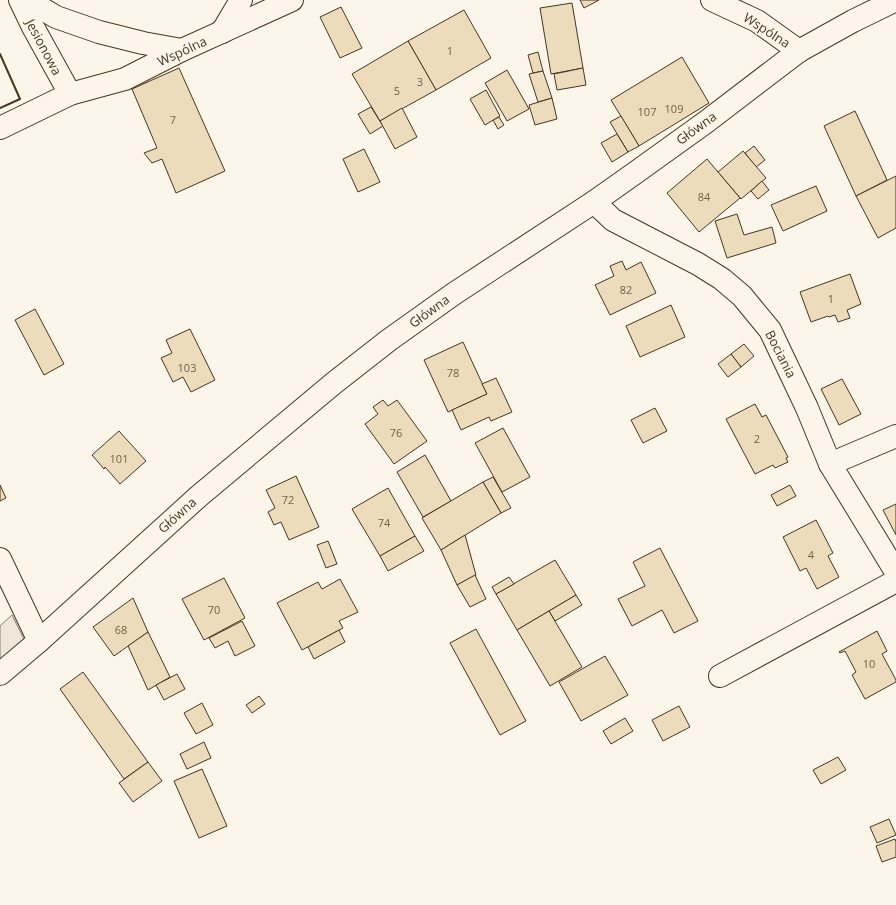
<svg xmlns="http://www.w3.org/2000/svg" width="896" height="905" font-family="'Open Sans',sans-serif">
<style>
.parking{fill:#ede7d9;stroke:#887966}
.building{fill:#ecdcbc;stroke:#4a3520}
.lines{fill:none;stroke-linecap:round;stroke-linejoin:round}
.minor-casing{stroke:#4a3520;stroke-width:24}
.minor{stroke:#fbf6e9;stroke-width:22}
.wall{stroke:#4a3520;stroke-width:2}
.labels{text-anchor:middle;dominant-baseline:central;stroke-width:3;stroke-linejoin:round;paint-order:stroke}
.number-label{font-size:11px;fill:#725f47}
.street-label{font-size:13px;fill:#4a3520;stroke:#fbf6e9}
</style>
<rect width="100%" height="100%" fill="#fbf6e9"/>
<path class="parking" d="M12 615 24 639 0 661V626Z"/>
<g class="building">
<path d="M580 0H599L584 8Z"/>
<path d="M572 3 583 68 551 74 540 8Z"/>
<path d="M341 7 362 48 340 58 320 17Z"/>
<path d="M464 10 491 58 436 90 408 41Z"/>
<path d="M408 41 436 90 380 121 352 74Z"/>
<path d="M538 52 543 71 533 73 528 55Z"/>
<path d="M682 57 709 103 639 146 611 100Z"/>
<path d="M179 68 225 171 176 193 162 159 152 163 144 153 157 148 132 89Z"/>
<path d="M583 68 586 85 557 90 554 74Z"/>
<path d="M507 70 529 109 507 121 485 83Z"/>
<path d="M543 71 552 98 538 102 529 74Z"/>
<path d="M486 90 500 116 485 125 470 99Z"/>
<path d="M552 98 557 119 535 125 529 105Z"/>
<path d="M371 107 383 126 370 134 358 114Z"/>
<path d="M402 108 417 137 395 149 380 121Z"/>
<path d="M855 111 887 180 856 196 824 126Z"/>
<path d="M621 116 639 146 628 152 610 122Z"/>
<path d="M499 117 504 125 498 129 493 120Z"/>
<path d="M617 134 628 152 612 162 601 143Z"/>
<path d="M754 146 765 160 756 167 745 153Z"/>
<path d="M364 149 380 182 358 192 343 159Z"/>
<path d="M743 151 766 178 741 199 718 172Z"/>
<path d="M707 159 740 198 699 232 667 193Z"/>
<path d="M896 176V228L878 238 856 196Z"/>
<path d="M762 181 769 190 758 199 751 191Z"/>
<path d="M816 186 827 211 783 231 771 205Z"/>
<path d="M737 214 744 235 772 227 776 243 727 258 715 221Z"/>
<path d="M622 261 626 270 641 262 656 293 610 315 595 285 614 276 610 266Z"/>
<path d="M850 274 861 304 847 310 850 318 838 322 835 315 829 317 828 316 811 322 800 292Z"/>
<path d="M671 305 685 337 640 357 626 326Z"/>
<path d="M35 309 64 364 44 375 15 320Z"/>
<path d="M190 329 215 380 191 392 183 377 173 382 161 358 172 353 166 340Z"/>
<path d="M463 342 487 394 448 412 424 360Z"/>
<path d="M744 344 754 356 741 367 731 354Z"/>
<path d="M731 354 741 367 728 377 718 364Z"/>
<path d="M496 378 512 412 491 421 489 417 461 430 452 410 487 394 482 384Z"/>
<path d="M842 379 861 414 839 425 821 389Z"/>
<path d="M383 400 388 406 397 400 427 441 394 464 365 424 378 414 373 407Z"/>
<path d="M755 404 762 417 766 415 788 457 786 458 788 462 775 468 773 465 755 474 726 419Z"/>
<path d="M655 408 667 431 643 443 631 420Z"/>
<path d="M503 428 530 477 502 492 475 443Z"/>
<path d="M119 431 146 461 120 484 105 467 104 469 92 455Z"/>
<path d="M425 455 451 501 423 517 397 472Z"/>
<path d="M296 476 319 527 289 540 281 522 274 525 268 512 275 508 266 490Z"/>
<path d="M493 477 511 508 501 513 483 482Z"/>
<path d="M483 482 501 513 441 550 422 518Z"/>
<path d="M0 485 6 498 0 501Z"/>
<path d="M790 485 796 496 777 506 771 495Z"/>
<path d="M388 488 415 536 380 556 352 509Z"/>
<path d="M896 504V535L883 510Z"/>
<path d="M816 520 833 553 828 556 839 577 817 589 806 568 800 571 783 537Z"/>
<path d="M465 535 476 575 457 585 441 550Z"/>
<path d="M415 536 424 551 388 571 380 556Z"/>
<path d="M328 541 337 564 326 568 317 545Z"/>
<path d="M660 548 698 621 674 633 662 610 632 626 618 599 645 586 633 562Z"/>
<path d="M555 560 576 595 517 630 496 594Z"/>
<path d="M475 575 486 599 470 607 457 585Z"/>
<path d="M509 577 514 584 496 594 492 587Z"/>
<path d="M224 578 245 618 204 640 182 599Z"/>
<path d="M340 579 358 612 339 621 343 628 302 650 277 603 318 582 322 589Z"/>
<path d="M576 595 582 605 555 621 549 611Z"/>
<path d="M133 598 148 632 114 656 93 627Z"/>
<path d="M549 611 582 667 550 686 517 630Z"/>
<path d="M242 621 255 646 235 656 228 641 215 648 209 638Z"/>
<path d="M476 629 526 721 500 735 450 643Z"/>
<path d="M339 630 345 642 314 659 308 647Z"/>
<path d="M877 631 887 651 882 654 896 680V682L865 699 852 675 856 672 845 651 840 653 839 652Z"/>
<path d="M148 632 170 677 148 690 128 646Z"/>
<path d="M605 656 628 695 581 721 559 682Z"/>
<path d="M83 672 148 762 124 779 60 689Z"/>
<path d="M177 674 185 689 164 700 156 685Z"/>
<path d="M259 696 265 704 252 713 246 705Z"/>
<path d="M202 703 213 725 196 734 184 713Z"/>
<path d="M679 706 690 727 663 741 652 720Z"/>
<path d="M625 718 633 731 611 744 603 731Z"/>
<path d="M204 742 211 758 187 769 180 754Z"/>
<path d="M838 757 846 770 821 784 813 770Z"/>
<path d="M148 762 162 781 133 802 119 783Z"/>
<path d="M202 769 227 826 199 838 174 781Z"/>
<path d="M889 819 896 835 877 843 870 827Z"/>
<path d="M895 839 896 842V857L882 862 876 846Z"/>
</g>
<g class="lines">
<g class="minor-casing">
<g id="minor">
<path d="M20 0 33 27 70 94"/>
<path d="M28 0 56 17 99 32 143 43 182 50"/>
<path d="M712 0 757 21 799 51"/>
<path d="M222 32 241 0"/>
<path d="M0 128 70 94 125 79 182 50 292 0"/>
<path d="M594 202 613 220 698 264 722 279 742 296 770 330 807 408 830 464 896 572"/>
<path d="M830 464 896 436"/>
<path d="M0 559 39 641"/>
<path d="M0 674 39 641 199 496 334 383 389 340 455 293 594 202 635 173 706 122 799 51 853 21 896 0"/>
<path d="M720 676 896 581"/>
</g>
</g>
<use href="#minor" class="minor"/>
<path class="wall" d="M0 54 20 99 0 108"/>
</g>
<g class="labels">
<g class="number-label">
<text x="450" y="50">1</text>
<text x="420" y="81">3</text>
<text x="397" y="90">5</text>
<text x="674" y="108">109</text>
<text x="647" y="111">107</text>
<text x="173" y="119">7</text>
<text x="704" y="196">84</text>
<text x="626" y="289">82</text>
<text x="831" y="298">1</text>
<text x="187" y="367">103</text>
<text x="453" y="372">78</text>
<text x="396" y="432">76</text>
<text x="757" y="438">2</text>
<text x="119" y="458">101</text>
<text x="288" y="499">72</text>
<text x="384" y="522">74</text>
<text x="811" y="554">4</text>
<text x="214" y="609">70</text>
<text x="121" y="629">68</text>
<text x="869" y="663">10</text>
</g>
<g class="street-label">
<text transform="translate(767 30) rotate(33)">Wspólna</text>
<text transform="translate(44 47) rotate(62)">Jesionowa</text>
<text transform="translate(182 51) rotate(-25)">Wspólna</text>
<text transform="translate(696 128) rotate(-36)">Główna</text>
<text transform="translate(429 311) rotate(-36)">Główna</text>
<text transform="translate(781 354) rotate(63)">Bociania</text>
<text transform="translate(177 515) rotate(-42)">Główna</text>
</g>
</g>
</svg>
